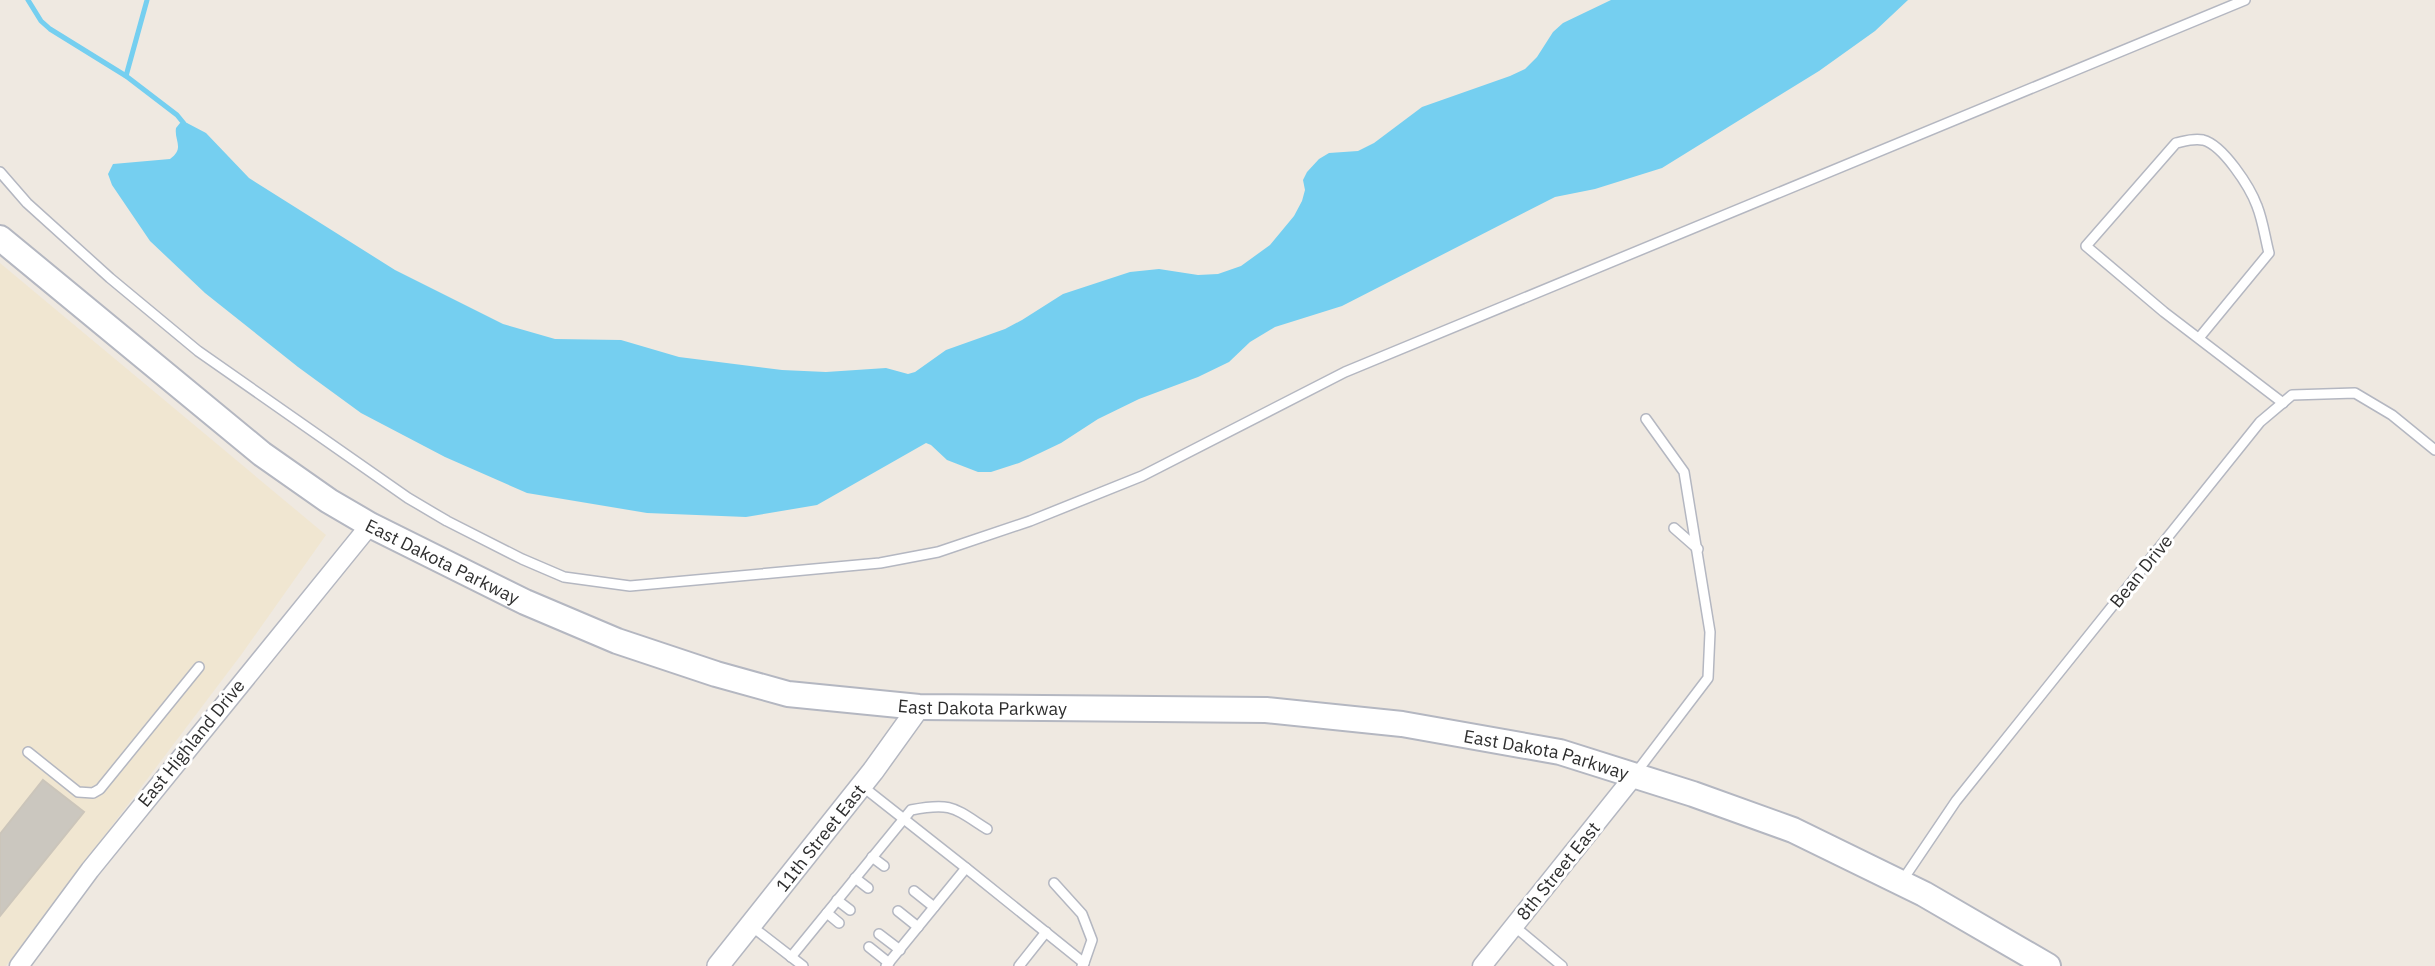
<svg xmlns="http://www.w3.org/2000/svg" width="2435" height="966" font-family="'IBM Plex Sans',sans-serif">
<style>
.education{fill:#f0e6d1}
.water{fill:#75cff0}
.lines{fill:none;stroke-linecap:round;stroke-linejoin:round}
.stream{stroke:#75cff0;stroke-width:5}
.building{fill:#cbc7bf;stroke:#cbc5ba;stroke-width:2}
.service-casing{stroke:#b4b7c1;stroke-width:12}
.minor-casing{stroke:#b4b7c1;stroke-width:21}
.tertiary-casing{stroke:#b4b7c1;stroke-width:24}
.secondary-casing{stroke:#b4b7c1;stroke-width:28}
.service{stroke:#fff;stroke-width:9}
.minor{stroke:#fff;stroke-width:18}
.tertiary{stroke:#fff;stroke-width:21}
.secondary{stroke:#fff;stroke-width:24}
.labels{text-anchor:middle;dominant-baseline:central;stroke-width:6;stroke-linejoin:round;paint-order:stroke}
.street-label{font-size:18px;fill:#2e2e2e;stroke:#fff}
</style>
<rect width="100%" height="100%" fill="#efe9e1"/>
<path class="education" d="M0 263 326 535 241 655 6 966H0Z"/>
<path class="water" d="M1611 0H1908L1875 31 1819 71 1662 168 1595 189 1555 197 1342 306 1275 327 1250 342 1229 362 1198 377 1139 399 1098 419 1061 443 1019 463 991 472H978L947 460 931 445 926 443 817 505 746 517 647 513 527 493 445 457 361 413 298 367 205 293 150 241 112 185 108 174 113 164 170 159C185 148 174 141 176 128L180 123H187L206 133 249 178 395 270 503 324 555 339 621 340 679 357 782 370 826 372 886 368 908 374 915 372 946 350 1005 329 1022 320 1063 294 1130 272 1159 269 1198 275 1218 274 1241 266 1270 245 1294 216 1302 201 1305 190 1303 180 1307 172 1319 159 1329 153 1358 151 1374 143 1422 107 1510 76 1525 69 1537 57 1553 32 1563 23Z"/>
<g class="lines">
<g class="stream">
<path d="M28 0 41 21 50 29 126 76 177 115 186 126"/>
<path d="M126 76 147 0"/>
</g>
</g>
<path class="building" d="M43 780 84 812 0 916V834Z"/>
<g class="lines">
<g class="service-casing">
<g id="service">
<path d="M0 172 27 203 110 278 198 351 408 498 447 521 522 559 564 577 630 586 880 563 938 552 1030 521 1142 476 1345 372 2245 0"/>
<path d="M2199 338 2269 253C2265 238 2263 221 2257 206 2250 187 2223 145 2203 140 2193 138 2185 141 2176 143L2086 246 2164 312 2283 403"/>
<path d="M1674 528 1698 549"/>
<path d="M28 752 78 792 93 793 100 789 199 667"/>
<path d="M1635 774 1708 678 1710 632 1684 472 1646 419"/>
<path d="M862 786 966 868 886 966"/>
<path d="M872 857 884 866"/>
<path d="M966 868 1084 963 1082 966"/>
<path d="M855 878 868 888"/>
<path d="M1902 881 1956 801 2260 422 2292 395 2355 393 2392 415 2435 450"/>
<path d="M1054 883 1082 914 1092 940 1084 963"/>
<path d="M914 891 934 907"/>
<path d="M837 900 850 910"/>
<path d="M898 911 918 927"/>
<path d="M827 913 839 923"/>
<path d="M750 925 803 966"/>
<path d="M1514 926 1562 966"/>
<path d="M879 934 900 950"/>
<path d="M869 947 889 963"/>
<path d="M791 957 911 810C952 802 954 808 987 829"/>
<path d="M1019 966 1046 932"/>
</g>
</g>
<g class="minor-casing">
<g id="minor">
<path d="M19 966 90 870 370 525"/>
<path d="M1482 966 1634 776"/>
</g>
</g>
<g class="tertiary-casing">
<g id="tertiary">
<path id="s1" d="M718 966 873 771 919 707"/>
</g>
</g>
<g class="secondary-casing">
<g id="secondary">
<path id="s2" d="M0 238 262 454 329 501 370 525 525 602 617 641 716 674 788 694 919 707 1266 710 1402 724 1560 752 1693 794 1793 830 1924 894 2048 966"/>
</g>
</g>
<use href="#service" class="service"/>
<use href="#minor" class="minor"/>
<use href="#tertiary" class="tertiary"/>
<use href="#secondary" class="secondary"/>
</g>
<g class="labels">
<g class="street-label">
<text stroke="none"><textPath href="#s2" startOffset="550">East Dakota Parkway</textPath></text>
<text transform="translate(2141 571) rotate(-51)">Bean Drive</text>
<text stroke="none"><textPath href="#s2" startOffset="1116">East Dakota Parkway</textPath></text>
<text transform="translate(191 743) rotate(-51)">East Highland Drive</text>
<text stroke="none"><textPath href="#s2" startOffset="1684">East Dakota Parkway</textPath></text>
<text stroke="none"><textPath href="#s1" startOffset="164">11th Street East</textPath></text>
<text transform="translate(1558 871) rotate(-51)">8th Street East</text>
</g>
</g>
</svg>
